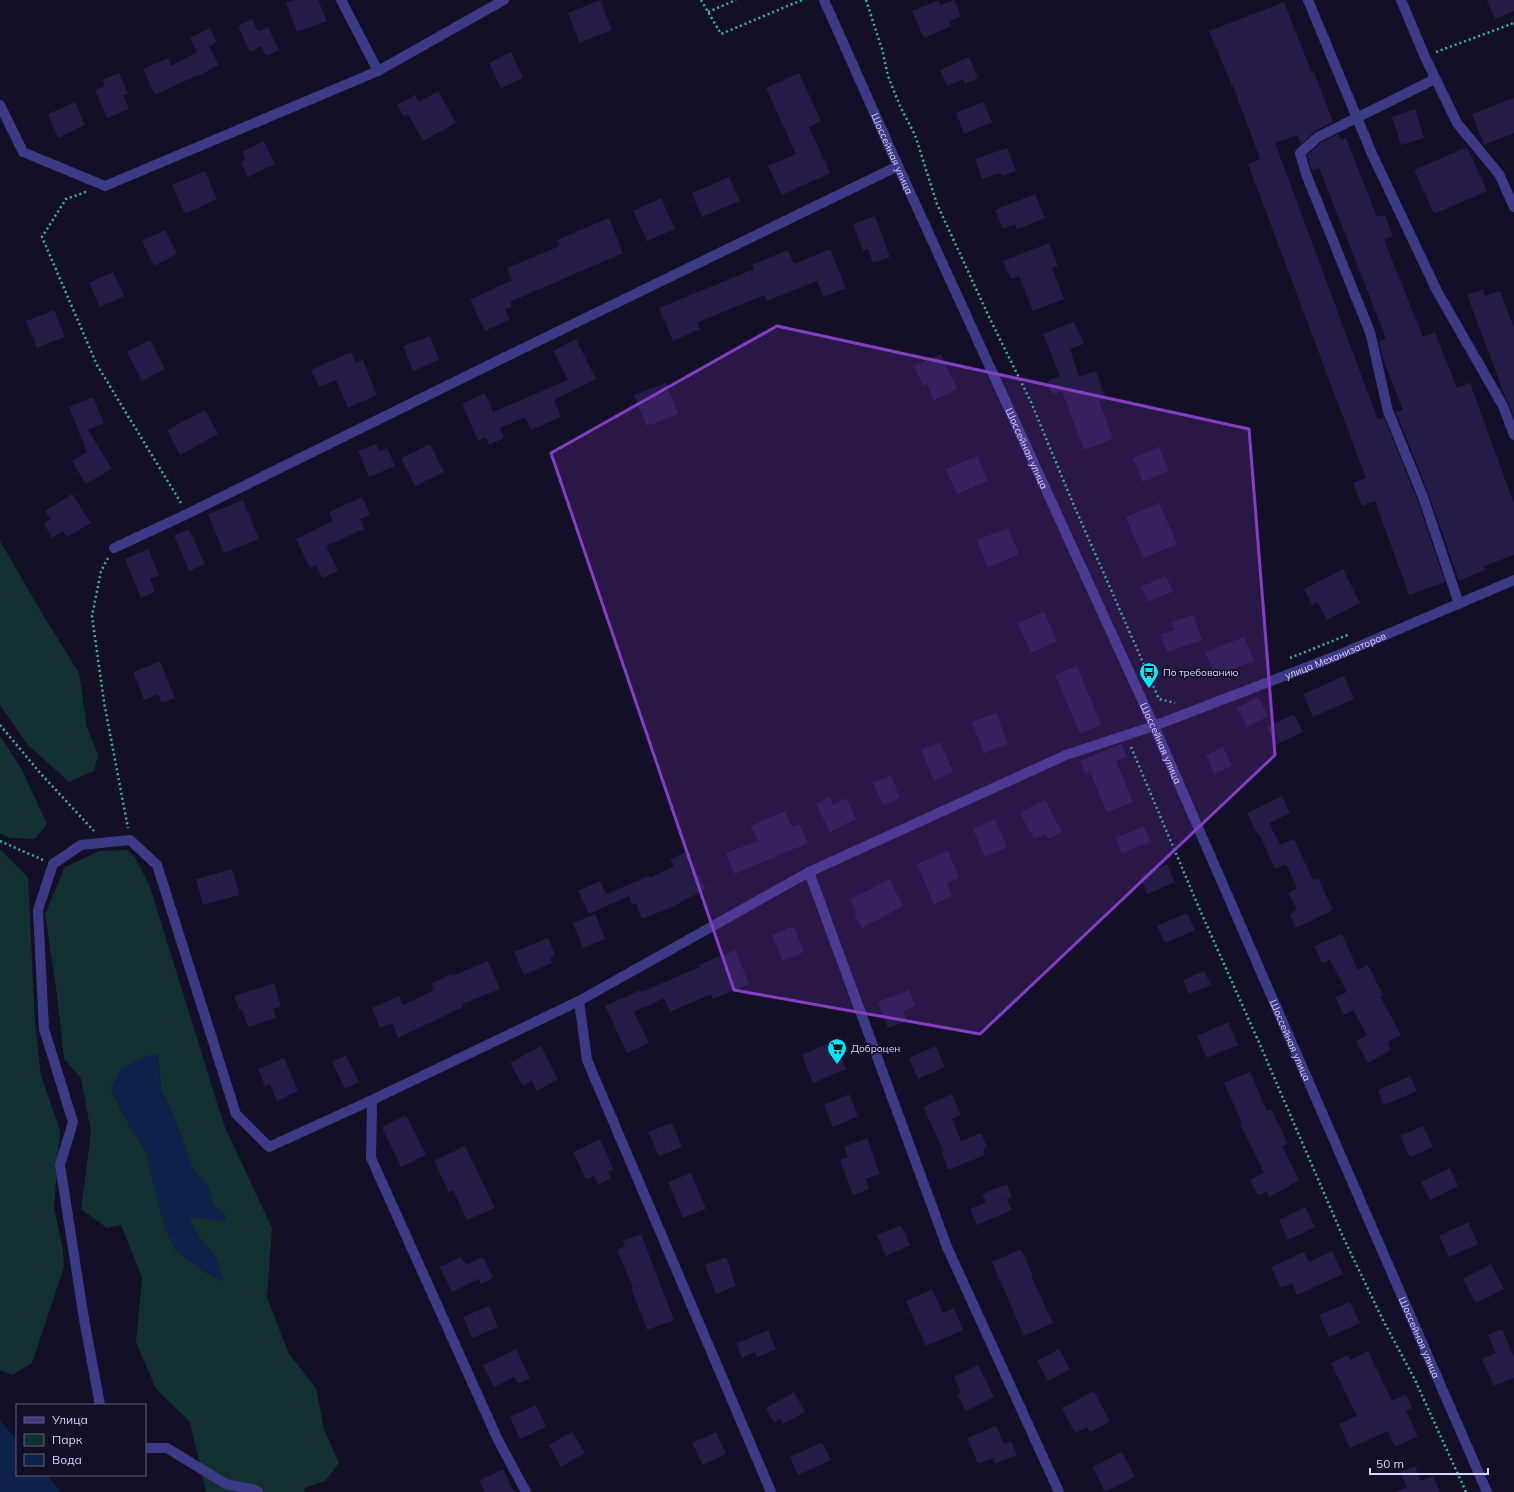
<svg xmlns="http://www.w3.org/2000/svg" width="1514" height="1492" font-family="Mulish,sans-serif">
<style>
.green{fill:#12302f;fill-rule:evenodd}
.water{fill:#0c2248}
.building{fill:#241b47}
.lines{fill:none;stroke-linecap:round;stroke-linejoin:round}
.path{stroke:#2fb8b0;stroke-width:2.5;stroke-dasharray:2 3;stroke-linecap:butt}
.minor{stroke:#3d3a85;stroke-width:10}
.marked{fill:#843dc5;fill-opacity:0.2;stroke:#843dc5;stroke-width:3;stroke-linejoin:round}
.labels{text-anchor:middle;dominant-baseline:central;stroke-width:3.5;stroke-linejoin:round;paint-order:stroke}
.street-label{font-size:10px;fill:#d9d4ff;stroke:#130f26}
.poi-label{font-size:10px;fill:#d9d4ff;stroke:#130f26;text-anchor:start}
</style>
<rect width="100%" height="100%" fill="#130f26"/>
<g class="green">
<path d="M0 541 43 615 79 673 87 727 98 755 94 771 69 782 27 744 0 705Z"/>
<path d="M0 736 21 768 47 824 35 839 10 838 0 833Z"/>
<path d="M0 849 28 877 35 1023 41 1076 60 1130 54 1207 63 1250 64 1267 32 1363 12 1375 0 1370Z"/>
<path d="M127 850 135 857 150 887 224 1125 272 1228 267 1298 289 1354 316 1388 324 1429 339 1463 325 1481 304 1488 305 1492H206L190 1422 156 1389 136 1342 142 1278 121 1225 107 1228 81 1209 91 1132 81 1078 64 1059 57 995 45 914 65 867 99 851ZM158 1054 161 1089 175 1119 191 1165 209 1189 213 1205 226 1215 187 1216 201 1240 216 1257 223 1281 205 1272 175 1250 145 1150 122 1113 111 1088Z"/>
</g>
<g class="water">
<path d="M158 1053 161 1089 175 1119 191 1165 209 1189 213 1205 226 1215V1221L188 1217 201 1240 216 1257 224 1282 205 1272 175 1250 164 1227 145 1150 122 1113 111 1088 122 1068 146 1056Z"/>
<path d="M0 1420 17 1440V1475H47L61 1492H0Z"/>
</g>
<g class="building">
<path d="M294 0H318L327 21 297 32 286 3Z"/>
<path d="M600 0 612 30 580 43 568 13Z"/>
<path d="M939 0 940 5 954 0 961 16 949 21 951 26 924 38 912 11Z"/>
<path d="M1487 0H1514V11L1495 19Z"/>
<path d="M1284 2 1312 73 1314 72 1333 122 1315 131 1301 144 1297 135 1275 143 1378 420 1384 417 1417 499 1445 582 1409 595 1375 501 1362 506 1353 483 1366 478 1248 164 1260 159 1233 86H1232L1209 31Z"/>
<path d="M252 19 258 32 268 27 279 50 266 56 261 46 250 52 238 26Z"/>
<path d="M210 28 217 42 209 47 219 65 196 77V76L155 95 143 69 168 58 171 66 197 52 190 38Z"/>
<path d="M511 52 523 78 501 88 489 63Z"/>
<path d="M969 57 978 78 965 84 963 79 947 86 940 70Z"/>
<path d="M119 73 128 94 123 95 129 109 107 118 95 90 105 86 103 80Z"/>
<path d="M799 73 821 121 809 127 830 173 782 195 768 166 796 154 766 88Z"/>
<path d="M438 91 456 123 423 141 408 114 404 117 397 105 415 95 419 102Z"/>
<path d="M1514 98V133L1484 145 1472 114Z"/>
<path d="M75 102 85 125 58 138 48 114Z"/>
<path d="M983 102 992 122 964 134 956 113Z"/>
<path d="M1415 109 1424 138 1401 145 1392 117Z"/>
<path d="M1338 134 1341 140 1346 138 1377 217 1385 215 1393 236 1384 240 1423 337 1435 332 1457 388 1470 383 1514 504V555L1484 566 1485 570 1459 581 1429 495 1396 412 1403 410 1383 359 1379 341 1386 338 1319 168 1312 171 1307 155 1322 142Z"/>
<path d="M264 141 275 164 248 177 241 162 245 159 242 152Z"/>
<path d="M1467 147 1487 191 1434 214 1414 170Z"/>
<path d="M1007 148 1016 171 1002 176 1000 173 982 179 975 159Z"/>
<path d="M205 171 217 199 185 214 172 185Z"/>
<path d="M729 177 740 201 702 217 692 193Z"/>
<path d="M1035 194 1045 218 1017 230 1015 224 1003 229 995 210Z"/>
<path d="M661 198 675 229 647 241 633 211Z"/>
<path d="M875 216 890 257 873 263 868 249 863 251 853 224Z"/>
<path d="M609 218 623 253 510 302 512 307 505 310 510 319 485 331 470 300 512 280 507 268 560 246 557 240Z"/>
<path d="M165 230 177 254 154 266 142 241Z"/>
<path d="M1049 243 1058 266 1052 268 1064 299 1033 311 1019 276 1011 279 1003 261Z"/>
<path d="M830 249 846 288 824 297 817 281 767 301 764 295 697 323 700 329 673 341 659 308 754 269 752 265 788 250 794 264Z"/>
<path d="M113 272 124 296 100 307 89 283Z"/>
<path d="M1483 289 1485 296 1500 291 1514 328V417L1505 396 1467 295Z"/>
<path d="M54 310 65 337 37 348 26 321Z"/>
<path d="M1074 322 1084 344 1070 349 1079 377 1096 371 1106 398 1099 401 1113 439 1084 450 1062 391 1052 394 1047 381 1060 376 1043 334Z"/>
<path d="M430 336 439 360 413 371 403 346Z"/>
<path d="M576 339 596 379 554 400 561 417 531 430 525 417 500 428 504 438 489 445 485 437 478 441 462 404 485 393 493 412 568 380 553 351Z"/>
<path d="M150 340 165 369 142 381 127 352Z"/>
<path d="M351 352 356 363 363 360 377 395 348 408 336 380 319 387 311 370Z"/>
<path d="M941 354 957 389 934 400 927 384 923 386 914 366Z"/>
<path d="M666 383 678 414 647 426 634 395Z"/>
<path d="M93 397 104 423 88 430 112 469 86 484 72 461 87 452 69 407Z"/>
<path d="M205 410 218 434 180 455 167 430Z"/>
<path d="M376 444 380 451 387 448 395 466 369 477 358 451Z"/>
<path d="M430 444 444 472 415 486 401 458Z"/>
<path d="M1159 447 1169 471 1143 482 1133 458Z"/>
<path d="M977 456 988 481 957 494 946 469Z"/>
<path d="M72 494 91 523 67 537 63 531 52 538 44 524 51 519 45 511Z"/>
<path d="M362 497 370 515 360 519 364 529 326 546 338 571 322 578 316 565 310 568 296 539 333 521 329 512Z"/>
<path d="M243 500 259 539 224 553 208 514Z"/>
<path d="M1159 503 1177 544 1143 558 1126 517Z"/>
<path d="M1008 528 1019 554 988 567 977 540Z"/>
<path d="M189 529 205 564 189 571 174 535Z"/>
<path d="M148 549 159 575 150 579 155 592 141 598 125 559Z"/>
<path d="M1343 569 1360 603 1327 620 1317 602 1312 605 1304 589Z"/>
<path d="M1166 576 1173 591 1148 602 1141 587Z"/>
<path d="M1044 612 1057 641 1031 653 1018 623Z"/>
<path d="M1193 615 1202 640 1167 652 1161 634 1175 630 1172 622Z"/>
<path d="M1244 637 1254 661 1215 676 1205 652Z"/>
<path d="M160 661 175 698 162 703 158 694 144 700 133 672Z"/>
<path d="M1077 666 1101 725 1080 733 1055 675Z"/>
<path d="M1344 676 1354 699 1313 717 1303 694Z"/>
<path d="M1258 697 1268 716 1247 727 1237 708Z"/>
<path d="M996 713 1008 744 984 753 972 722Z"/>
<path d="M1294 714 1303 732 1275 745 1267 727Z"/>
<path d="M940 742 953 772 934 780 921 750Z"/>
<path d="M1121 744 1127 757 1116 761 1133 802 1107 812 1090 772 1086 774 1080 761Z"/>
<path d="M1223 747 1232 766 1214 774 1206 755Z"/>
<path d="M891 775 900 798 883 805 873 783Z"/>
<path d="M1282 796 1290 813 1269 823 1280 845 1294 839 1313 880 1318 878 1333 910 1296 928 1290 914 1297 910 1288 893 1297 888 1286 864 1275 869 1259 834 1258 835 1247 813Z"/>
<path d="M829 797 833 805 846 798 856 819 830 832 816 804Z"/>
<path d="M1045 800 1062 832 1048 839 1045 834 1034 839 1020 813Z"/>
<path d="M785 811 792 827 799 824 808 843 734 874 726 853 758 841 751 826Z"/>
<path d="M995 819 1007 847 985 857 973 829Z"/>
<path d="M1144 826 1150 842 1122 853 1116 838Z"/>
<path d="M948 851 959 878 947 883 952 896 934 904 917 864Z"/>
<path d="M686 852 706 889 672 907 642 919 636 903 632 904 629 896 589 914 578 891 600 881 606 894 649 876 650 878 674 866 670 860Z"/>
<path d="M1167 864 1175 882 1147 894 1140 876Z"/>
<path d="M232 869 240 895 203 905 196 879Z"/>
<path d="M889 879 903 906 862 928 854 914 857 913 850 900Z"/>
<path d="M1187 913 1195 930 1165 943 1157 926Z"/>
<path d="M595 914 605 939 583 948 573 923Z"/>
<path d="M793 926 804 952 783 961 772 935Z"/>
<path d="M1342 934 1358 970 1368 965 1383 995 1380 996 1401 1035 1388 1042 1391 1050 1368 1063 1356 1041 1367 1035 1353 1010 1344 1015 1335 997 1347 992 1330 960 1322 963 1314 946Z"/>
<path d="M548 938 555 955 550 958 552 963 524 975 514 952Z"/>
<path d="M735 950 749 984 713 999 711 994 670 1012 664 998 634 1012 649 1043 627 1053 605 1006 640 990 641 992 700 967 699 965Z"/>
<path d="M488 961 500 989 462 1004 463 1007 398 1038 392 1023 380 1028 372 1008 399 996 403 1005 434 990 431 984 451 974 452 976Z"/>
<path d="M1204 971 1211 985 1189 994 1183 980Z"/>
<path d="M274 983 281 1006 273 1009 276 1018 248 1027 242 1009 239 1010 234 996Z"/>
<path d="M909 990 915 1006 903 1011 907 1021 888 1028 878 1002Z"/>
<path d="M1228 1022 1238 1045 1207 1058 1197 1036Z"/>
<path d="M834 1041 846 1069 813 1083 802 1055Z"/>
<path d="M541 1046 558 1079 537 1091 532 1081 523 1086 510 1063Z"/>
<path d="M936 1046 945 1067 918 1079 909 1058Z"/>
<path d="M346 1055 359 1082 345 1089 332 1062Z"/>
<path d="M284 1058 298 1091 277 1101 270 1084 265 1086 258 1069Z"/>
<path d="M1250 1072 1267 1111 1271 1109 1288 1144 1282 1146 1299 1180 1290 1185V1186L1269 1197 1267 1191 1258 1195 1250 1180 1264 1173 1240 1124 1242 1123 1224 1083Z"/>
<path d="M1410 1076 1417 1091 1384 1105 1378 1090Z"/>
<path d="M849 1094 858 1116 833 1127 824 1105Z"/>
<path d="M952 1094 961 1115 952 1119 961 1141 981 1133 987 1147 983 1149 985 1155 948 1170 942 1153 944 1152 923 1107Z"/>
<path d="M406 1115 426 1155 401 1167 382 1127Z"/>
<path d="M672 1123 682 1147 659 1156 648 1132Z"/>
<path d="M1423 1126 1433 1147 1410 1157 1400 1136Z"/>
<path d="M867 1138 880 1174 866 1179 869 1189 853 1195 840 1160 848 1157 844 1147Z"/>
<path d="M600 1139 614 1170 608 1172 611 1178 598 1185 594 1176 586 1179 573 1152Z"/>
<path d="M465 1146 495 1208 467 1220 453 1190 449 1192 434 1161Z"/>
<path d="M1450 1168 1458 1186 1430 1200 1421 1182Z"/>
<path d="M691 1173 706 1209 683 1218 668 1182Z"/>
<path d="M1007 1184 1012 1197 1007 1199 1012 1210 977 1225 970 1209 986 1202 982 1194Z"/>
<path d="M1305 1207 1315 1227 1288 1240 1279 1220Z"/>
<path d="M1468 1222 1478 1244 1449 1257 1439 1236Z"/>
<path d="M901 1225 910 1245 886 1256 877 1235Z"/>
<path d="M641 1234 674 1320 647 1330 631 1288 633 1287 617 1250 625 1246 623 1241Z"/>
<path d="M1021 1249 1033 1276H1031L1053 1323 1024 1336 992 1262Z"/>
<path d="M1332 1251 1343 1274 1297 1295 1292 1283 1281 1288 1271 1267 1304 1252 1309 1262Z"/>
<path d="M461 1257 466 1265 483 1257 493 1278 481 1284 479 1279 452 1292 440 1267Z"/>
<path d="M726 1257 736 1286 716 1294 705 1265Z"/>
<path d="M1491 1264 1504 1289 1476 1303 1463 1279Z"/>
<path d="M932 1289 943 1313 954 1308 963 1330 926 1346 906 1301Z"/>
<path d="M1350 1302 1360 1323 1329 1337 1319 1315Z"/>
<path d="M489 1306 498 1327 472 1338 463 1317Z"/>
<path d="M1502 1329 1514 1357V1378L1494 1386 1482 1359 1496 1353 1488 1335Z"/>
<path d="M768 1330 776 1349 757 1357 755 1352 742 1358 736 1344Z"/>
<path d="M516 1349 530 1378 518 1384 514 1377 494 1387 483 1365Z"/>
<path d="M1059 1349 1070 1369 1048 1381 1037 1361Z"/>
<path d="M1368 1351 1392 1401 1406 1394 1412 1408 1406 1411 1418 1436 1395 1447 1388 1431 1350 1448 1339 1424 1357 1416 1331 1363 1348 1355 1350 1360Z"/>
<path d="M978 1365 994 1397 966 1411 957 1394 961 1392 954 1377Z"/>
<path d="M1094 1391 1110 1422 1090 1432 1087 1427 1075 1433 1062 1408Z"/>
<path d="M794 1392 805 1412 783 1424 780 1419 774 1423 766 1408Z"/>
<path d="M536 1405 546 1427 520 1439 510 1417Z"/>
<path d="M996 1426 1004 1444 1011 1441 1017 1455 995 1464 993 1458 978 1464 967 1438Z"/>
<path d="M572 1432 585 1453 561 1467 549 1445Z"/>
<path d="M716 1432 726 1454 703 1465 692 1443Z"/>
<path d="M822 1442 831 1460 798 1475 790 1457Z"/>
<path d="M1122 1452 1135 1477 1105 1492 1093 1467Z"/>
<path d="M1415 1466 1421 1481 1433 1476 1440 1492H1396L1407 1487 1400 1472Z"/>
<path d="M503 1469 514 1492H485L479 1481Z"/>
</g>
<g class="lines">
<g class="path">
<path d="M701 0 721 34 802 0"/>
<path d="M866 0 882 49 888 76 900 106 915 135 937 204 990 319 1031 402 1072 501 1159 699 1175 703"/>
<path d="M708 12 736 0"/>
<path d="M1436 52 1514 23"/>
<path d="M86 192 66 199 42 237 97 365 181 503"/>
<path d="M108 558 101 571 92 616 104 702 128 828"/>
<path d="M1290 658 1350 634"/>
<path d="M0 725 41 774 94 831"/>
<path d="M1131 747 1199 908 1261 1047 1343 1237 1383 1320 1415 1380 1466 1492"/>
<path d="M0 841 43 860"/>
</g>
<g class="minor">
<path d="M341 0 378 71"/>
<path id="s1" d="M824 0 898 166 1154 726 1487 1492"/>
<path d="M1308 0 1372 154 1437 291 1503 406 1514 435"/>
<path d="M1401 0 1425 57 1457 123 1499 174 1514 207"/>
<path d="M1435 79 1318 137 1300 153 1306 174 1370 332 1388 411 1423 497 1459 604"/>
<path d="M0 105 23 152 105 186 378 71 504 0"/>
<path d="M114 548 187 514 491 364 898 166"/>
<path d="M809 872 947 1247 1059 1492"/>
<path d="M579 1001 587 1060 771 1492"/>
<path d="M372 1100 371 1158 498 1440 526 1492"/>
<path id="s2" d="M100 1405 84 1319 60 1165 73 1122 44 1029 38 910 53 864 81 845 130 840 157 865 236 1114 269 1147 372 1100 579 1001 809 872 1066 755 1154 726 1336 656 1514 580"/>
<path d="M145 1448H167L226 1484 255 1490 258 1492"/>
</g>
</g>
<path class="marked" d="M777 326 1249 429 1275 755 980 1034 734 990 551 453Z"/>
<defs>
<g id="bus-pin" transform="scale(1)"><path d="M0 17L-7.5 6A9.5 9.5 0 1 1 7.5 6Z" fill="#00e5ff" stroke="#130f26"/><path d="M-5-6H5V4H4V6H2V4H-2V6H-4V4H-5ZM-3.5-4V0h7V-4ZM-3.5 1.2v1.5H-2V1.2ZM2 1.2v1.5H3.5V1.2Z" fill="#111"/></g>
<g id="supermarket-pin" transform="scale(1)"><path d="M0 17L-7.5 6A9.5 9.5 0 1 1 7.5 6Z" fill="#00e5ff" stroke="#130f26"/><path d="M-6-5.5h2.5l.6 2H6L4.5 2H-2.5L-4.4-4H-6ZM-1.5 3.2a1.3 1.3 0 1 0 .1 0ZM3 3.2a1.3 1.3 0 1 0 .1 0Z" fill="#111"/></g>
</defs>
<g fill-rule="evenodd">
<use href="#bus-pin" x="1149" y="672"/>
<use href="#supermarket-pin" x="837" y="1048"/>
</g>
<g class="labels">
<g class="street-label">
<text stroke="none"><textPath href="#s1" startOffset="168">Шоссейная улица</textPath></text>
<text stroke="none"><textPath href="#s1" startOffset="492">Шоссейная улица</textPath></text>
<text stroke="none"><textPath href="#s2" startOffset="2157">улица Механизаторов</textPath></text>
<text stroke="none"><textPath href="#s1" startOffset="816">Шоссейная улица</textPath></text>
<text stroke="none"><textPath href="#s1" startOffset="1140">Шоссейная улица</textPath></text>
<text stroke="none"><textPath href="#s1" startOffset="1464">Шоссейная улица</textPath></text>
</g>
<g class="poi-label">
<text x="1163" y="672">По требованию</text>
<text x="851" y="1048">Доброцен</text>
</g>
</g>
<rect x="16" y="1404" width="130" height="72" fill="#130f26" stroke="#625e7d"/>
<rect x="24" y="1417" width="20" height="6" fill="#3d3a85" stroke="#625e7d"/>
<text x="52" y="1424" font-size="12" fill="#d9d4ff">Улица</text>
<rect x="24" y="1434" width="20" height="12" fill="#12302f" stroke="#625e7d"/>
<text x="52" y="1444" font-size="12" fill="#d9d4ff">Парк</text>
<rect x="24" y="1454" width="20" height="12" fill="#0c2248" stroke="#625e7d"/>
<text x="52" y="1464" font-size="12" fill="#d9d4ff">Вода</text>
<path d="M1370 1468v6h118v-6" fill="none" stroke="#d9d4ff" stroke-width="2"/>
<text x="1376" y="1468" font-size="12" fill="#d9d4ff" stroke="#130f26" stroke-width="3" paint-order="stroke">50 m</text>
</svg>
